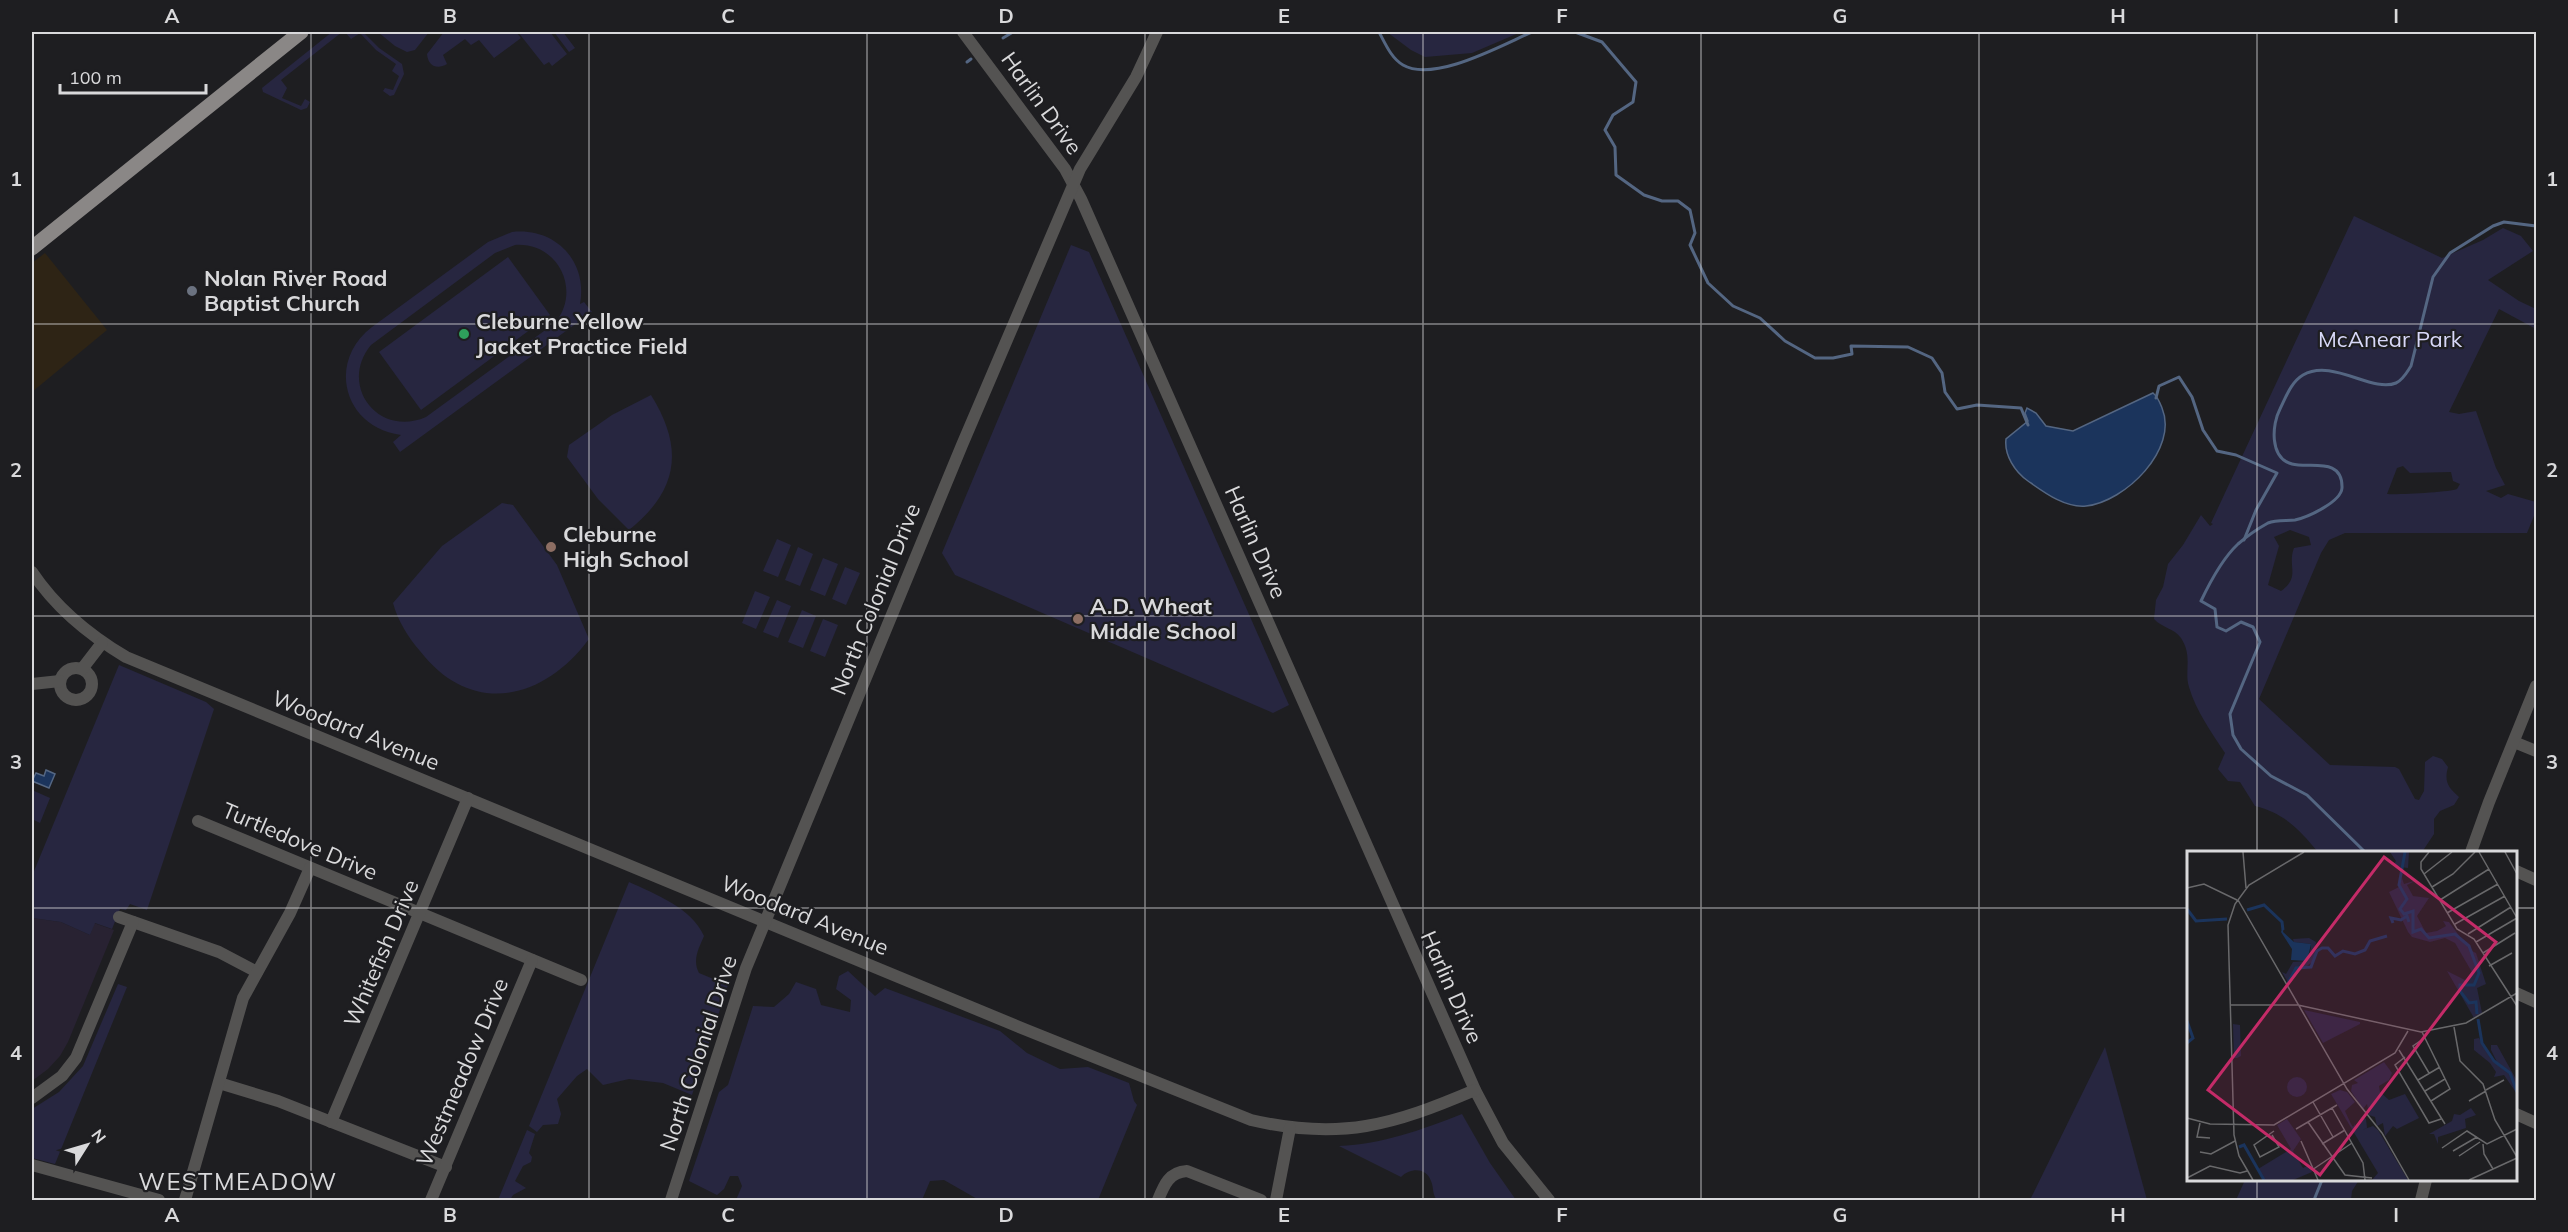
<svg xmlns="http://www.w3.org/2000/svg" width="2568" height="1232" font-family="Mulish,sans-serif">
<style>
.commercial{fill:#2e2415}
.industrial{fill:#282232}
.green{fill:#272640;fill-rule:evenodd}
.water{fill:#1b345c;stroke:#546682;stroke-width:1.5}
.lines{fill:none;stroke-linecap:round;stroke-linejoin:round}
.stream{stroke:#546682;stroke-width:3}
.minor{stroke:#545352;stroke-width:12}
.major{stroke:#8a8786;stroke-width:15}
.grid{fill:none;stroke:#d9d9db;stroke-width:1.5;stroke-opacity:0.55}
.worship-dot{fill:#6b7280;stroke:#1e1e21;stroke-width:2}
.leisure-dot{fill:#2e9e5b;stroke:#1e1e21;stroke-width:2}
.education-dot{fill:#8d6e63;stroke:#1e1e21;stroke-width:2}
.labels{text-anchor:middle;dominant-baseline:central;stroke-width:4.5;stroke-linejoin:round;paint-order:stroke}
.street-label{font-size:22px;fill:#d9d9db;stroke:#1e1e21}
.poi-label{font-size:22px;font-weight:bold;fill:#d9d9db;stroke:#1e1e21;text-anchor:start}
.park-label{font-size:22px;fill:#d8d8f8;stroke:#1e1e21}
.neighbourhood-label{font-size:24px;letter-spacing:1.5px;fill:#d9d9db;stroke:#1e1e21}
.inset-river{fill:none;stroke:#1b345c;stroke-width:3}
.inset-road{fill:none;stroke:#69696b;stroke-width:1.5}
.view{fill:#c42b68;fill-opacity:0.15;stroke:#c42b68;stroke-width:3}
.inset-edge{fill:none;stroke:#d9d9db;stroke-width:3}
.neatline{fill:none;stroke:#d9d9db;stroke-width:2}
.grid-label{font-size:20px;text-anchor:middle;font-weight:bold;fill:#d9d9db}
</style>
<rect width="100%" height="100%" fill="#1e1e21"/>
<path class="commercial" d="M45 253 107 330 32 392V263Z"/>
<path class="industrial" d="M32 918 61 922 90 935 94 923 114 930 68 1042 60 1056 48 1069 32 1081Z"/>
<g class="green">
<path d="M332 32H342L281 80 287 88 282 98 301 106 305 99 310 102 307 108 301 110 263 92 262 88Z"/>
<path d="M345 32H363L379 48 402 64 404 74 394 95 390 96 383 91 385 88 393 90 399 76 392 71 396 64 376 50 360 33 351 39Z"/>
<path d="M378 32H429L415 50 407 52 395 46Z"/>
<path d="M444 32H516L521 38 494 58 479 40 471 45 465 39 443 55 447 64C437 70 428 66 427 54Z"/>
<path d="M518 32H550L567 54 552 66 549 62 544 65Z"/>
<path d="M554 32H563L575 48 569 52Z"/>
<path d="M1387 32H1521L1472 53 1425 57 1411 50Z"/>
<path d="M2354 216 2442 258 2483 240 2503 228 2521 236 2533 251 2488 280 2519 301 2536 309V329L2499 309 2449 412 2459 414 2476 411 2496 468 2505 485 2486 491 2501 498 2508 494 2536 502V511L2527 533H2345L2329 540 2321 553 2259 699 2330 765 2395 767 2399 769 2415 799 2419 800 2424 791 2425 762 2433 756 2442 759 2448 767C2444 782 2448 787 2459 797L2454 805 2440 811 2434 819V834L2422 852H2318C2300 830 2284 813 2255 806L2240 782 2228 781 2218 769 2225 753C2212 733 2196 711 2189 687 2184 671 2193 656 2181 638 2174 628 2162 628 2154 619L2156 600 2163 587 2168 564 2183 545 2201 515 2210 526 2213 524 2211 523ZM2403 466 2410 473 2451 472 2453 481 2460 484 2457 489C2451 492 2397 495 2387 494L2397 468ZM2290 530 2309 537 2311 545 2294 548C2287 566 2301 577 2281 591L2268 585 2279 546 2274 537Z"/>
<path d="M512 232C555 227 588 261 580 304L584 302 592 312 400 452 393 442 401 435C344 428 326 362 372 327L488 242ZM515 245C558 242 582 290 555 323L426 417C378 438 338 385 371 345L495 253Z"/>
<path d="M1071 245 1089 252 1289 705 1273 713 955 575 942 553Z"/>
<path d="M508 257 550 315 421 410 379 352Z"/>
<path d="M651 395C684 448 679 490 629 530L598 499 567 457 569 445 612 415Z"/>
<path d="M502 503 513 505 557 565 589 639C543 701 471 717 420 651 408 637 398 621 393 603L442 546Z"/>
<path d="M777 539 791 545 778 577 763 571Z"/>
<path d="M798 547 813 554 800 586 785 580Z"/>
<path d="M823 558 838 564 825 596 810 590Z"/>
<path d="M845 567 860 573 846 605 832 599Z"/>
<path d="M755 591 770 597 756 629 742 623Z"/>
<path d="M777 600 791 606 778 638 763 632Z"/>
<path d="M802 610 816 616 803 648 788 642Z"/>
<path d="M823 619 838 625 825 657 810 651Z"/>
<path d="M119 665 206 702 214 709 147 910 130 904 126 910 120 909 112 929 95 923 90 935 61 922 32 918V876Z"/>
<path d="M32 790 50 798 40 823 32 819Z"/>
<path d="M629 882C655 894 692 908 704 936 699 948 692 960 699 973L728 985 692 1095 663 1083 629 1079 603 1085 587 1069 577 1076 557 1099 561 1114 558 1124 543 1125 537 1132 529 1126Z"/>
<path d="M848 971 875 996 885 988 1000 1031 1027 1053 1060 1069 1088 1067 1129 1083 1134 1101 1137 1105 1098 1200 1063 1198 1059 1200H979L944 1180 930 1181 922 1200H736L742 1186 738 1176H730L724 1189 717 1195 689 1181 719 1092 728 1085 753 1006 774 1007 789 994 796 982 816 989 821 1005 850 1012 851 1000 836 989 839 976Z"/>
<path d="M118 984 127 987 55 1164 32 1158V1109L59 1092 83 1066Z"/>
<path d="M2105 1047 2147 1200H2030Z"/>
<path d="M1462 1114 1490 1163 1516 1200H1437C1432 1194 1434 1188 1431 1181 1426 1167 1410 1168 1401 1177L1339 1146C1383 1144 1421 1130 1462 1114Z"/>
<path d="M527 1130 535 1134 529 1153 532 1157 531 1162 523 1166 515 1181 526 1188 513 1195 510 1200H498Z"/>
<path d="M2245 1180H2359L2352 1191 2351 1200H2236Z"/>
</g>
<g class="water">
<path d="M2153 393C2158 397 2160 403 2162 408 2179 449 2125 502 2086 506 2065 508 2045 493 2028 481 2015 472 2004 455 2006 439L2028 421 2025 413 2027 408 2036 413 2046 426 2073 431Z"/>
<path d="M46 770 55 774 49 788 32 781 36 773 44 776Z"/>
</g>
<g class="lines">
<g class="stream">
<path d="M1379 32C1385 43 1391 58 1403 65 1434 83 1502 45 1532 32"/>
<path d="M1575 32 1602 42 1636 82 1633 102 1613 115 1605 130 1615 147 1616 175 1644 195 1662 201H1678L1690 210 1695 233 1690 245 1708 283 1733 306 1760 318 1785 341 1815 358H1833L1852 354 1851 346 1908 347 1932 358 1942 373 1945 392 1957 409 1977 405 2021 408 2028 425"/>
<path d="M1003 38 1013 32"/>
<path d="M967 62 971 59"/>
<path d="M2156 398 2159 386 2179 377 2192 397 2203 430 2217 451 2236 455 2277 473 2256 510 2244 540"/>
<path d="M2365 852 2307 795 2271 776 2241 749 2233 735 2230 714 2260 642 2253 627 2241 622 2226 631 2217 627 2215 609 2201 601C2210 582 2223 558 2238 544 2246 537 2259 528 2268 523 2276 520 2287 521 2295 520 2308 517 2341 502 2342 488 2343 456 2309 469 2292 464 2269 458 2272 424 2280 409 2286 397 2291 382 2303 375 2332 358 2372 393 2396 383 2403 380 2407 372 2411 366L2433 277 2450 253 2493 226 2504 222 2536 226"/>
<path d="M2314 1200 2322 1180"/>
</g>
<g class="minor">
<path d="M963 32 1065 169 1081 199 1475 1090 1503 1143 1549 1200"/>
<path d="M32 572C56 608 89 635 126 657L1024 1029 1251 1120C1341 1141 1393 1125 1475 1090"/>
<circle cx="76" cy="684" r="16"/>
<path d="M82 669 102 643"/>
<path d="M32 684 60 681"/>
<path d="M2514 742 2536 751"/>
<path d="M198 821 581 980"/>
<path d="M2471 852 2489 802 2536 686"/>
<path d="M2516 871 2536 880"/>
<path d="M119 917 219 952 257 972"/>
<path d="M2516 993 2536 1002"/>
<path d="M219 1083 278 1101 446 1167"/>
<path d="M32 1098 62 1076 76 1058 133 922"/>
<path d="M2516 1114 2536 1123"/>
<path d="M331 1122 468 798"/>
<path d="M32 1165 159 1200"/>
<path d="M185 1200 243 998 290 913 310 868"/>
<path d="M431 1200 532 960"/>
<path d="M671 1200 746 968 962 445 1080 169 1136 77 1157 32"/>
<path d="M1158 1200C1164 1185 1169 1172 1187 1171L1261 1200"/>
<path d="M1276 1200 1290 1128"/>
<path d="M2421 1200 2426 1180"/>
</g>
<path class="major" d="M32 248 301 32"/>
</g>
<path class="grid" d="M311 32V1200M589 32V1200M867 32V1200M1145 32V1200M1423 32V1200M1701 32V1200M1979 32V1200M2257 32V852M32 324H2536M32 616H2536M32 908H2188M2516 908H2536M2257 1180V1200"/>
<circle class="worship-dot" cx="192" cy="291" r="6"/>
<circle class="leisure-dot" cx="464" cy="334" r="6"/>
<g class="education-dot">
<circle cx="551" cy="547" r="6"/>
<circle cx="1078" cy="619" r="6"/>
</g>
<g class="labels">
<g class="street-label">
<text transform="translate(1042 103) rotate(54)">Harlin Drive</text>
<text transform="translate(1256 542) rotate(66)">Harlin Drive</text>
<text transform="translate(875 599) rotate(-68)">North Colonial Drive</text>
<text transform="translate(356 730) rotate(22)">Woodard Avenue</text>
<text transform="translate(300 841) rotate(23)">Turtledove Drive</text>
<text transform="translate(805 915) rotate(22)">Woodard Avenue</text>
<text transform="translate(381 953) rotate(-67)">Whitefish Drive</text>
<text transform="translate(1452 987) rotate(66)">Harlin Drive</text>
<text transform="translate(698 1053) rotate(-72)">North Colonial Drive</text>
<text transform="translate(462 1072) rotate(-67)">Westmeadow Drive</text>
</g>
<g class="poi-label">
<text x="204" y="278">Nolan River Road<tspan x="204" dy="25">Baptist Church</tspan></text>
<text x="476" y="321">Cleburne Yellow<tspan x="476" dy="25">Jacket Practice Field</tspan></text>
<text x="563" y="534">Cleburne<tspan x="563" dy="25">High School</tspan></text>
<text x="1090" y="606">A.D. Wheat<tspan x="1090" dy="25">Middle School</tspan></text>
</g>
<g class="park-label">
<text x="2390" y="339">McAnear Park</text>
</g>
<g class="neighbourhood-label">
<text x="238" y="1181">WESTMEADOW</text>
</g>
</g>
<g transform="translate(2187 851)">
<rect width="330" height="330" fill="#1e1e21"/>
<path d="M203 1H222L221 17 206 15 209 10ZM215 27 217 33 230 29 220 34 226 45 242 47 230 65 239 82 250 80 259 75 256 70 262 71 283 99 289 102 299 133 290 137 295 162 287 167 260 120 278 129 286 123 268 92 258 87 243 91 225 86 221 81 202 41 212 36ZM122 87 129 91 127 110 107 124 102 133 95 121 99 123 106 111 120 110 124 97V93L107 91 106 88ZM117 159 173 171V173L136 192ZM46 173 53 174 54 205 50 207H47ZM292 187 304 208 322 223 330 243 317 224 307 226 309 221 303 212 287 199V188ZM310 194 330 230V240L323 222 310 211 304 199V194ZM197 211 205 222 202 229 192 235 193 241 202 249 218 243 232 267 210 278 206 275 198 285 196 272 190 275 188 266 182 264 180 253 176 258 164 240 165 234 171 232 167 229ZM100 236a10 10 0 1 1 20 0a10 10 0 1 1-20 0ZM153 239 160 241 168 251 158 260 164 273 166 276 168 273 169 279 174 266 179 268 180 277 175 279 186 275 191 279 221 329H185L191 322 144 243ZM284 257 289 264 278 268 279 277 251 286V293L247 283H242L265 270 267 263 273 264ZM100 268 114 288 106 300 116 317 122 314 125 321 106 329H78L71 318 104 298 90 274Z" fill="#272640"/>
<path d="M96 75 97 76 96 81 107 91 124 93 120 110 104 109 105 98 94 81Z" fill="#1b345c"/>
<path class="inset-river" d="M218 1 212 34 220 48 213 58 217 63 226 60V81L234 78 242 87 268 83 282 95 292 122 287 134H273V140L282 152 289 151 290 163M0 58 9 70 40 68M60 59 77 54 95 71 96 79M206 72 204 67 214 69 220 65 222 71M101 132 109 117 124 116 130 100 135 97H141L148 105 156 100 168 103 178 99 183 90 200 85M291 168 295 192 307 210 323 222 330 241M0 170 6 187 0 192M52 296 57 294 77 329"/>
<path class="inset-road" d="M56 1 59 37M242 1 234 11V18L270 78 287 88 330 155M292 1 330 67M318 1 330 23M237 23 265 1M245 36 266 23 288 1M0 37 17 33 50 49M51 49 160 238 195 282 222 329M253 49 302 18M260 62 311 33M268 73 318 45M281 83 324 56M289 91 330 67M296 102 328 82M302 115 325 102M44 154H111L234 181 279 172 330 142M267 176 273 210 296 233 308 269 330 306M235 181 263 238 244 250M236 188 226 195 242 222M212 199 258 273M218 206 208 214 242 272 254 268M231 229 253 216M299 239 317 229M238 240 258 228M282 250 299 240M126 251 146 286M145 257 176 312 178 329M0 267 23 273 87 274 208 202 221 180M121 271 158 324 185 327M13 272 10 286 23 287M109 278 150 254M85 284 92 296 73 306 67 294 87 280M114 290 131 329M135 293 158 279M296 293 297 303 306 318M255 297 280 280 300 293 330 278M266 300 290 286M13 301 24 303 48 290M272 305 293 291M125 319 165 292M0 327 23 315 53 322 60 320M66 329 52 305 47 284 41 74 48 53 62 34 117 1M282 329 330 307"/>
<path class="view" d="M197 6 309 91 133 324 21 239Z"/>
<rect width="330" height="330" class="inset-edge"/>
</g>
<rect width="2568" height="1232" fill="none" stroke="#1e1e21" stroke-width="66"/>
<g transform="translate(87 1145) rotate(53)" stroke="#1e1e21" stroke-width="4.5" paint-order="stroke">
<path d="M0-4.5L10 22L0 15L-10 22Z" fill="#d9d9db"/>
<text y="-9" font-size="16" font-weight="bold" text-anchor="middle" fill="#d9d9db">N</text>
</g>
<path d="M60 84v9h146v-9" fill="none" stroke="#d9d9db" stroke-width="3"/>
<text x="69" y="84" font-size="18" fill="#d9d9db" stroke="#1e1e21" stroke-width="4.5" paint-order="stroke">100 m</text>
<rect x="33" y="33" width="2502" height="1166" class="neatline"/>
<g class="grid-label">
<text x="172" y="23">A</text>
<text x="450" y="23">B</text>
<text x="728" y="23">C</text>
<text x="1006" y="23">D</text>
<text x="1284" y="23">E</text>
<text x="1562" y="23">F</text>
<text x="1840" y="23">G</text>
<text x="2118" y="23">H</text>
<text x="2396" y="23">I</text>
<text x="16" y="186">1</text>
<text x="2552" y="186">1</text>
<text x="16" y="477">2</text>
<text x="2552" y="477">2</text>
<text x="16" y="769">3</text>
<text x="2552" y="769">3</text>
<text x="16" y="1060">4</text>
<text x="2552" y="1060">4</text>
<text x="172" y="1222">A</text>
<text x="450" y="1222">B</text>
<text x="728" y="1222">C</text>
<text x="1006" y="1222">D</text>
<text x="1284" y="1222">E</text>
<text x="1562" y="1222">F</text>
<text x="1840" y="1222">G</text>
<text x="2118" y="1222">H</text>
<text x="2396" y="1222">I</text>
</g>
</svg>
